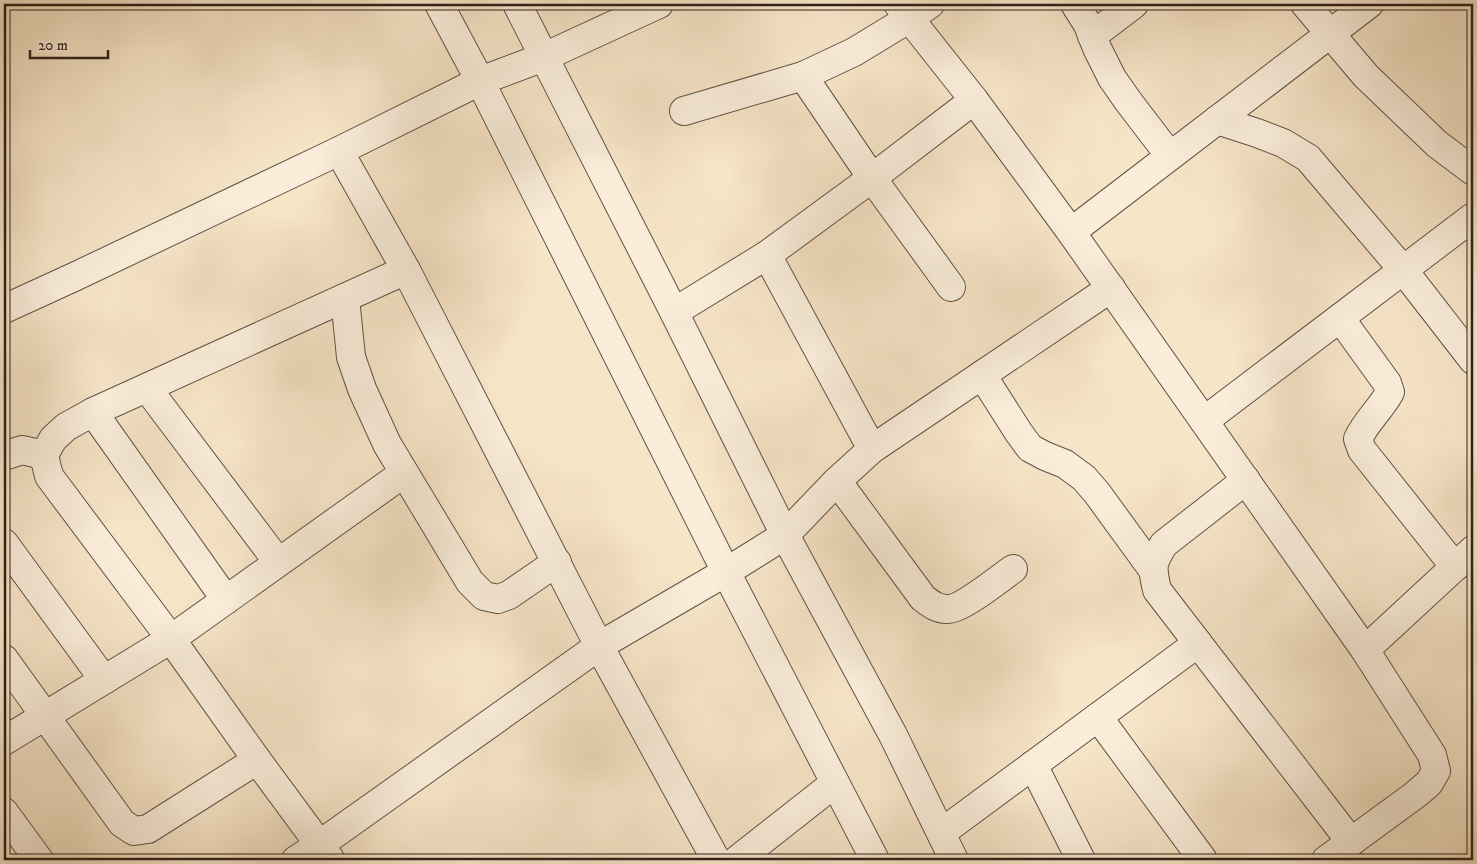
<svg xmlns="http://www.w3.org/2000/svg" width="1477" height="864" font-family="'IM FELL DW Pica',serif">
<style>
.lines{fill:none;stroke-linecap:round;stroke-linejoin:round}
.street-casing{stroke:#605245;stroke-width:30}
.street{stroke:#faeedb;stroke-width:28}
</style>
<rect width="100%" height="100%" fill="#f7e5c8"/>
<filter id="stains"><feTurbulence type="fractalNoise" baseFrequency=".004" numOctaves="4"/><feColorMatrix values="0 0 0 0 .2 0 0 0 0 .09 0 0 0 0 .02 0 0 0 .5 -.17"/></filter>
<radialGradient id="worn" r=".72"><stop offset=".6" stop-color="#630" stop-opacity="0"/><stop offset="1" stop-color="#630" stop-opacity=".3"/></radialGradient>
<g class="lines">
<g class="street-casing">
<g id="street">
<path d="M439 4 480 81 726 572 875 860"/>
<path d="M517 4 674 312 785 535 893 735 954 860"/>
<path d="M898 4 974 100 1071 232 1365 650 1432 755 1436 771 1429 783 1415 795 1326 860"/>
<path d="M1075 4 1088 25 1097 48 1112 78 1128 101 1170 156"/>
<path d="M1305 4 1366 76 1437 144 1473 171"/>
<path d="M1092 36 1134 4"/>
<path d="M803 76 872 178 951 287"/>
<path d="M684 111 803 76 854 52 910 18 930 4"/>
<path d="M1217 120 1257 133 1283 143 1308 158 1404 271 1473 360"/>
<path d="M339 151 406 270 599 646 716 860"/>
<path d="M1071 232 1369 4"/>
<path d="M767 255 872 449"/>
<path d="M345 298 351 357 362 389 387 444 470 582 484 596 498 599 509 595 557 562"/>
<path d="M4 309 74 277 339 151 480 81 544 57 659 4"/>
<path d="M674 312 767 255 872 178 974 100"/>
<path d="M1340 318 1387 383 1390 392C1381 409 1366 421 1358 439L1362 450 1455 567"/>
<path d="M982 375 1019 433 1030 448 1045 456 1065 464 1084 478 1097 493 1153 570"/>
<path d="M147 388 278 562"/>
<path d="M93 412 226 600"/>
<path d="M1204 421 1473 217"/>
<path d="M4 456 22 450 44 455"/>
<path d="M1246 480 1164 544C1151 564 1152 567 1157 590L1351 842"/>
<path d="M837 481 923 598C931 604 937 609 947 609 961 610 1000 578 1013 569"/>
<path d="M4 543 104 680"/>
<path d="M1365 650 1473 550"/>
<path d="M4 659 122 823 134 831 148 829 257 760"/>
<path d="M1098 717 1203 860"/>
<path d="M4 741 171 639 404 473"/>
<path d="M1033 765 1081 860"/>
<path d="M4 812 39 860"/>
<path d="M941 833 1198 643"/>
<path d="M330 859 257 760 171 639 49 476 44 455 53 439 66 427 93 412 406 270"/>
<path d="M296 860 319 845 599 646 726 572 785 535 837 481 872 449 1111 288"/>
<path d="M737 860 835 783"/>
</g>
</g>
<use href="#street" class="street"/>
</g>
<rect width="1477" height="864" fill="none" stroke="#f7e5c8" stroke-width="20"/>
<rect x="5" y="5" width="1467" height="854" fill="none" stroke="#2e2119" stroke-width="2.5"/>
<rect x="10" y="10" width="1457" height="844" fill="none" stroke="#2e2119"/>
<path d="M30 50v8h78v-8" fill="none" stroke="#2e2119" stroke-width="2.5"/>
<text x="38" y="50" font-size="15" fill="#2e2119" stroke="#faeedb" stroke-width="4" paint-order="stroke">20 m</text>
<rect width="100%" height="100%" filter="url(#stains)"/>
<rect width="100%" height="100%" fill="url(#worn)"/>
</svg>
